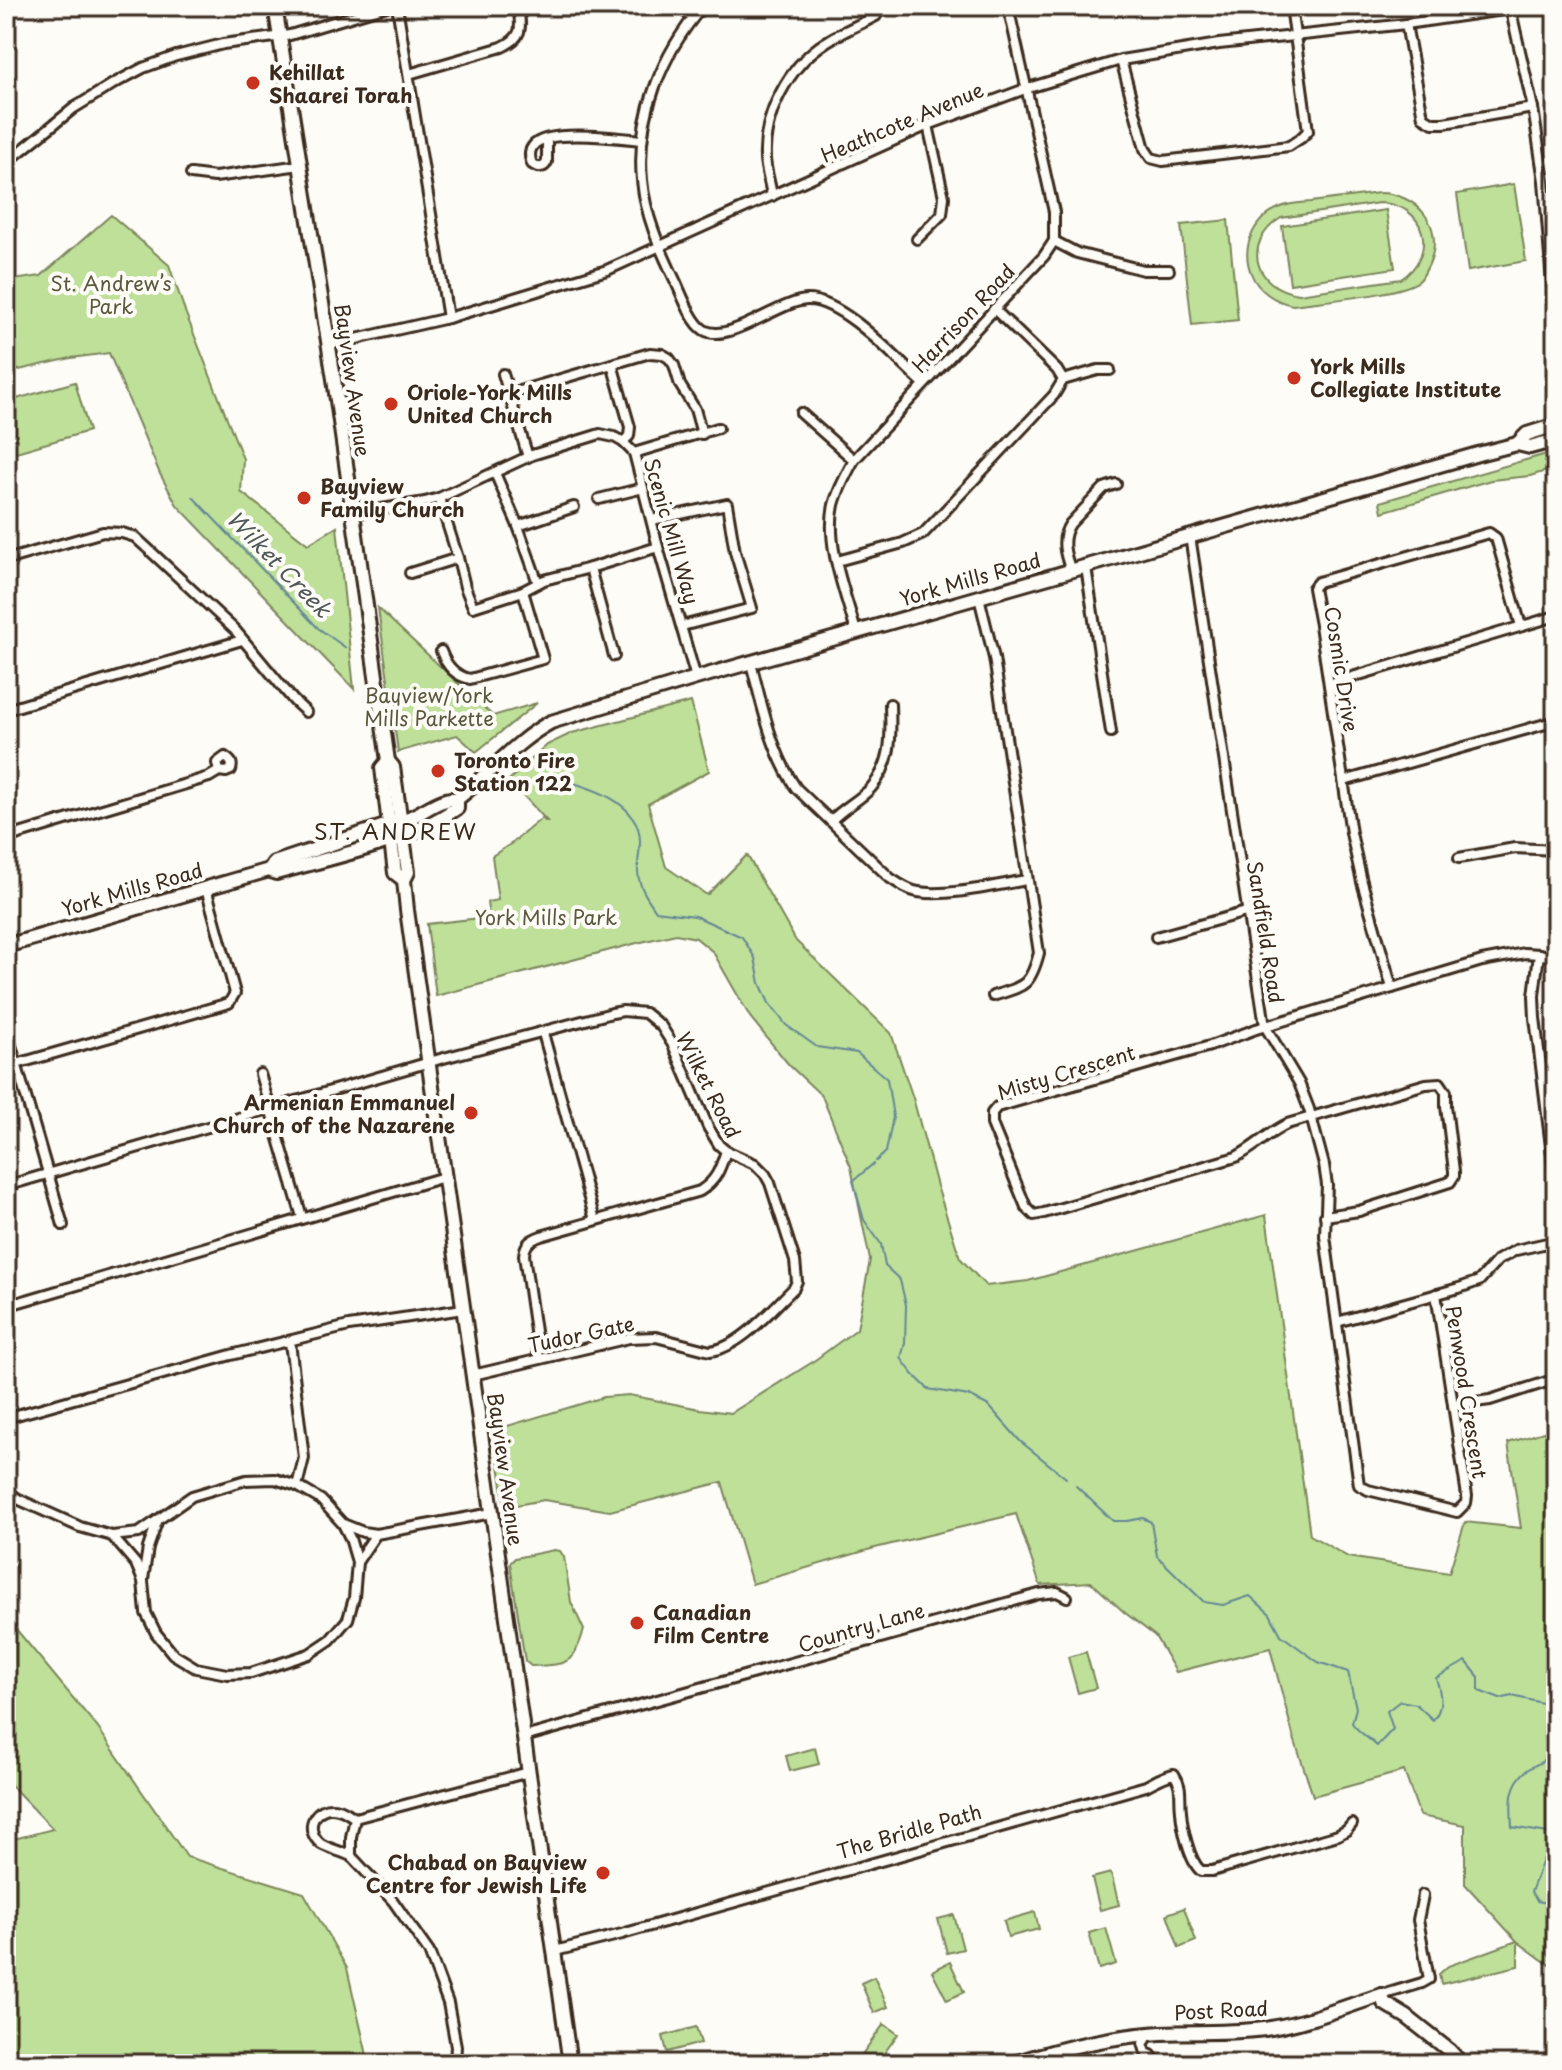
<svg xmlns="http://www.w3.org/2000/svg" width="1562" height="2070" font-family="'Playpen Sans',sans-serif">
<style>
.green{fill:#bee099;stroke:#7c855c;stroke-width:2;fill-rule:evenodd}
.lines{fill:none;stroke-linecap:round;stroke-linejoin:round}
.stream{stroke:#668694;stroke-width:2}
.street-casing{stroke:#3b2a1e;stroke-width:14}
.secondary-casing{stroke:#3b2a1e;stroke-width:18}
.street{stroke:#fdfcf7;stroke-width:8}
.secondary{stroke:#fdfcf7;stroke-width:12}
.poi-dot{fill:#c8321e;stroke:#fdfcf7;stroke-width:3}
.labels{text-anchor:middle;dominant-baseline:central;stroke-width:8;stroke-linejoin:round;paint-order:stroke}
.poi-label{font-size:20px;font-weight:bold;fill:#3b2a1e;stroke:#fdfcf7;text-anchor:start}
.street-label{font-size:20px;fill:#3b2a1e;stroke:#fdfcf7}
.park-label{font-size:20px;fill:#5c583d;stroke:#fdfcf7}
.water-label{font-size:22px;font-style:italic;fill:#515859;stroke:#fdfcf7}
.neighbourhood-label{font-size:22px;letter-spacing:2px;fill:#3b2a1e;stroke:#fdfcf7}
</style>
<rect width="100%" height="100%" fill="#fdfcf7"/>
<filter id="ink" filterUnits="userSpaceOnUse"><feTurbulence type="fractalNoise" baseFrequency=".0125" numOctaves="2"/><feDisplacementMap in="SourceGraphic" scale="16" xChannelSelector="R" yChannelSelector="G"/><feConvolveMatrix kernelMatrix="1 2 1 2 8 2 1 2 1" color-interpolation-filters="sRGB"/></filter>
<g filter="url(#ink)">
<g class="green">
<path d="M1514 184 1526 261 1468 271 1457 194Z"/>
<path d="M1379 193C1417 193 1446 226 1429 264 1427 268 1423 277 1420 280 1403 295 1319 301 1293 305 1275 302 1257 290 1251 273 1240 246 1255 217 1281 207 1290 203 1301 203 1311 202 1334 199 1356 196 1379 193ZM1379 203C1426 203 1439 254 1401 279L1299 294C1253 288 1242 242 1281 218Z"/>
<path d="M1386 210 1395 268 1290 284 1282 226Z"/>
<path d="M111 215 169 265 186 314 243 459 241 492 308 544 337 527 354 689 177 505 160 474 109 353 71 358 6 373V281L41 276Z"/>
<path d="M1228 220 1238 320 1192 325 1181 225Z"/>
<path d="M75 382 89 431 6 455V402Z"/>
<path d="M1550 453H1556V468L1530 476 1491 480 1382 512 1380 502Z"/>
<path d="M378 608 493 716 537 703 476 752 457 735 398 752Z"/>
<path d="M691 702 709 771 648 804 666 867 707 895 747 855 796 941 891 1033 913 1098 937 1186 960 1258 986 1286 1028 1281 1266 1215 1310 1535 1348 1557 1449 1573 1465 1522 1521 1528 1508 1443 1556 1428V1970L1518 1942V1966L1441 1984 1439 1974 1448 1966 1517 1941 1465 1884V1825L1420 1816 1404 1771 1313 1796 1293 1735 1270 1648 1176 1672 1155 1636 1124 1612 1091 1582 1040 1585 1016 1514 871 1549 752 1584 722 1482 610 1511 544 1500 505 1507 494 1430 604 1397 629 1395 700 1409 731 1413 811 1363 857 1329 870 1260 851 1167 822 1096 789 1065 750 1017 713 952 696 938 676 934 637 943 436 996 427 924 489 917 487 902 498 900 492 856 512 843 542 818 545 821H547L509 780 547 745 572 733Z"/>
<path d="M554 1550 560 1551 564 1557 571 1602 584 1630C573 1665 567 1665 531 1666L525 1661 510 1563 515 1558Z"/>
<path d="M6 1617 98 1728 187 1857 304 1893 347 1968 369 2064H6V1841L53 1829 6 1780Z"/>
<path d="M1086 1652 1096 1688 1078 1693 1068 1657Z"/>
<path d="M815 1748 819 1764 790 1771 786 1756Z"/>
<path d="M1111 1873 1119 1905 1100 1910 1092 1878Z"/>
<path d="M1184 1908 1196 1941 1179 1948 1167 1914Z"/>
<path d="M1035 1912 1039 1929 1008 1937 1004 1921Z"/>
<path d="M954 1915 963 1949 947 1953 938 1919Z"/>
<path d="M1106 1928 1116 1964 1099 1969 1089 1933Z"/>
<path d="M950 1962 964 1992 947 2000 932 1971Z"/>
<path d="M874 1977 888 2007 874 2013 861 1983Z"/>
<path d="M884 2024 898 2034 877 2063 863 2053Z"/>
<path d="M696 2027 701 2043 667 2052 663 2036Z"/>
</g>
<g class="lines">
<g class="stream">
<path d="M193 497 318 628 346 648"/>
<path d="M545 775C578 784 640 797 640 841 640 852 637 862 638 872 639 888 648 899 656 911L695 916 742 937 755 958 760 983 769 1003 786 1025 817 1047 857 1053 887 1079 893 1117 886 1152 876 1161"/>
<path d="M873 1164 853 1181 864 1220 881 1244 885 1266 900 1280 906 1305 905 1343 901 1358 912 1373 928 1389 969 1396 989 1406 1020 1441 1066 1478"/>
<path d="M1076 1486 1113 1521H1127L1143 1518 1151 1522 1157 1556 1204 1602 1223 1605 1250 1596 1270 1614 1281 1635 1318 1662 1348 1672 1356 1708 1352 1723C1358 1732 1369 1738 1377 1746L1393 1729 1387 1711 1400 1701 1416 1704 1433 1720C1444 1707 1441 1694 1436 1678L1466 1661 1479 1677V1691L1500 1699 1512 1696 1551 1705V1718L1544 1732 1548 1749 1543 1761C1538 1764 1530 1767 1526 1771 1508 1786 1511 1806 1512 1827L1554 1834V1847L1543 1860 1531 1892 1537 1901 1556 1905"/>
</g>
<g class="street-casing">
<g id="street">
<path d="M397 6 448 318"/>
<path d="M677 6 693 17"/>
<path d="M703 6C662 53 636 117 642 180 645 214 659 247 674 278 681 292 691 322 704 330 728 345 779 301 807 300 843 299 897 360 924 384"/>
<path d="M1510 7 1533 108 1544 181 1556 334"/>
<path d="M1406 24 1423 117 1433 123H1444L1533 108"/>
<path d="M1121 60 1145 149 1151 158 1163 161 1289 146 1301 138 1308 131 1291 6"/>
<path d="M409 74 502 47C524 37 521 27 518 6"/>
<path d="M547 140V162C544 169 537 168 532 164 530 159 528 152 533 146 546 128 621 138 641 140"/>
<path d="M6 163 74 108 113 84 143 68 176 56 223 44 290 35 387 6"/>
<path d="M191 174 215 177 300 165"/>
<path d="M772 196C770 183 766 171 765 159 763 115 788 66 826 42 841 32 859 25 876 16L880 6"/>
<path d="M917 239 942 214 944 197 928 125"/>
<path d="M1054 241 1077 253 1143 270H1169"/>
<path d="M328 344 343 342 448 318 607 270 928 125 1025 89 1121 60 1219 44 1406 24 1510 9"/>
<path d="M612 364 630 427 629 436 623 442"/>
<path d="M503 374 528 457"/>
<path d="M1063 380 1098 370H1110"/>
<path d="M509 394 650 353 662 354 669 358 674 365 680 385 695 409 702 434"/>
<path d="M801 413 854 460"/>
<path d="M634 453 718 428"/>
<path d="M495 473 518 526 538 583"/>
<path d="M439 498 458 558 465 587 473 607 523 591 544 580 590 568 658 547"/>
<path d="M599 499 643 488"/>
<path d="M351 514 425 502 439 498 532 455 600 434 614 437 623 442 634 453 658 547 696 678"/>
<path d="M652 520 727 504 735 552 752 608 682 626"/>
<path d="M518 526 574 507"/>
<path d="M1190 536 1265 1026 1299 1083 1309 1109 1324 1165 1327 1185 1325 1236 1359 1485 1368 1490 1457 1512 1466 1503 1467 1496 1436 1294"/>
<path d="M6 560 103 532 122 533 135 537 146 547 235 630 294 701 306 712"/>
<path d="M837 561 903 543 923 534 1054 395 1063 380 1057 370 994 309"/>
<path d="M1086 567 1111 732"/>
<path d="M590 568 614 656"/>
<path d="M1071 571C1065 555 1060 539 1070 524L1104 488 1116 484"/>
<path d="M410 573 458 558"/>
<path d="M979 597 994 658 1039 953C1030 987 1024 986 993 996"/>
<path d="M856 632C846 594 825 545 834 505 838 489 846 475 854 460L1044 256 1054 241V212L1008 6"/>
<path d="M441 651C446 665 455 676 470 679L543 659 523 591"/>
<path d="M751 663C762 705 771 751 796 788L890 878C899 884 907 890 918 892 949 897 996 885 1027 880"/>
<path d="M1329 684 1556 616"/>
<path d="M6 710 242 640"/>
<path d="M1344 781 1556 721"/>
<path d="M832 820C843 808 860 800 871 788 893 763 891 735 890 704"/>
<path d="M6 838 209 777 219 771 226 772 231 770C233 763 231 761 225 757L217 763 219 771"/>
<path d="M1459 858 1515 848 1556 850"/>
<path d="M1156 937 1246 912"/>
<path d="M1539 954 1534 996 1535 1018 1556 1187"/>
<path d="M1392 988 1362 882 1351 833 1320 625 1313 588 1318 582 1489 533 1496 538 1521 626"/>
<path d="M6 1028 63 1225"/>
<path d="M543 1033 595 1220"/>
<path d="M6 1067 229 1003 235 993 206 888"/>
<path d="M260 1074 302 1217"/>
<path d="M6 1186 440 1059 612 1013 623 1011 645 1013 661 1026 673 1045 708 1127 719 1145 726 1151 755 1164 765 1174 770 1183 795 1261 797 1281 794 1288C772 1309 740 1348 710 1351L656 1337 629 1338 473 1375"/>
<path d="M1325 1216 1359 1211 1450 1182 1454 1176V1171L1446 1106V1092L1440 1083 1426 1084 1287 1124C1268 1133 1254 1148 1236 1157L1044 1213 1034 1215 1026 1207 992 1124V1113L997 1107 1008 1104 1210 1046 1256 1029 1482 961 1525 953 1539 954 1556 958"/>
<path d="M6 1306 444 1177"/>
<path d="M1337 1322 1459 1288 1479 1281 1498 1260 1516 1250 1556 1241"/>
<path d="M290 1342 304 1458 297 1486"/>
<path d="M539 1359 524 1255C525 1244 530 1240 541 1236L700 1191C717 1180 720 1169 726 1151"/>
<path d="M1453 1405 1490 1400 1556 1379"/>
<path d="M6 1418 231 1355 349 1326 463 1309"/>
<path d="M6 1491 20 1500 80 1527 112 1536 136 1564 143 1581 146 1613 156 1633 173 1654 196 1668 227 1674 251 1673 309 1654 330 1640 348 1619 354 1598 357 1562 376 1534 492 1513"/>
<path d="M343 1524 350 1538 357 1562"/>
<path d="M112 1536 139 1533 192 1496 246 1480 275 1479 297 1486 321 1500 343 1524 363 1532 376 1534"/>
<path d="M143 1579 148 1548 157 1522"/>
<path d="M524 1737 1039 1594 1057 1592 1067 1597"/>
<path d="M355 1818 351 1837V1856L393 1901 429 1952 448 2003 456 2046 455 2064"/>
<path d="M351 1856C343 1852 327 1848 321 1844 302 1829 315 1803 338 1809 344 1810 350 1815 355 1818L529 1772"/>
<path d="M555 1951 622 1934 1146 1786C1156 1781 1163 1776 1174 1774 1183 1787 1179 1796 1181 1811 1182 1827 1189 1861 1201 1871H1212L1338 1835 1347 1830 1352 1824"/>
<path d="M1382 1995 1422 1983 1429 1979 1418 1920 1423 1895"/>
<path d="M1145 2034 1146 2040 1143 2043 1146 2053 1151 2055 1157 2064"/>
<path d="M804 2064C818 2058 824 2056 837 2064"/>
</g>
</g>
<g class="secondary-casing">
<g id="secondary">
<path d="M275 6 334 379 388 761 393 767 408 872 404 880 407 910 570 2064"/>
<path d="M1517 444 1527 434 1556 425"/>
<path d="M388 761 382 768 395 873 404 880"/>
<path d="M269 870 274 863 409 818C424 812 441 797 457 799"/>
<path d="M6 946 269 870 276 873C336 856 406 843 457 808V799C490 774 514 742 551 722L696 678 1478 454 1517 444 1530 447 1556 440"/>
<path d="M1382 1995 1384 2003 1407 2017 1450 2051 1462 2064"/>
<path d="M1011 2064C1061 2048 1109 2036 1161 2033 1198 2031 1234 2034 1271 2028 1309 2022 1346 2006 1382 1995"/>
</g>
</g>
<use href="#street" class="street"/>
<use href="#secondary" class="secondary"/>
</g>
</g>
<g class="poi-dot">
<circle cx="253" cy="83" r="8"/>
<circle cx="1294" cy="378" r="8"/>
<circle cx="391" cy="404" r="8"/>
<circle cx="304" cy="498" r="8"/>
<circle cx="438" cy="771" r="8"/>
<circle cx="471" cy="1113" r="8"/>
<circle cx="637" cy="1623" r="8"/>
<circle cx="603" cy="1873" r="8"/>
</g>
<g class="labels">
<g class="poi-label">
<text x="269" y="72">Kehillat<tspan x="269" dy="23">Shaarei Torah</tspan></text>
<text x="1310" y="366">York Mills<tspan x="1310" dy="23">Collegiate Institute</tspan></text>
<text x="407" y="392">Oriole-York Mills<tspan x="407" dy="23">United Church</tspan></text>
<text x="320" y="486">Bayview<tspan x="320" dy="23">Family Church</tspan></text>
<text x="454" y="760">Toronto Fire<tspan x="454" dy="23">Station 122</tspan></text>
<text x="455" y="1102" text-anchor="end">Armenian Emmanuel<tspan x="455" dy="23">Church of the Nazarene</tspan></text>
<text x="653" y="1612">Canadian<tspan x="653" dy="23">Film Centre</tspan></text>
<text x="587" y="1862" text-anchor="end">Chabad on Bayview<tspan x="587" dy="23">Centre for Jewish Life</tspan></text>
</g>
<g class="street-label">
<text transform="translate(902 122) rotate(-23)">Heathcote Avenue</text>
<text transform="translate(963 318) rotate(-47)">Harrison Road</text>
<text transform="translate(353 380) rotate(82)">Bayview Avenue</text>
<text transform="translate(672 531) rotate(74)">Scenic Mill Way</text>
<text transform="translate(970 579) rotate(-16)">York Mills Road</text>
<text transform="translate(1342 669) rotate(81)">Cosmic Drive</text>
<text transform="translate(132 889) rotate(-16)">York Mills Road</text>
<text transform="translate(1266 932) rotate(81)">Sandfield Road</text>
<text transform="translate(1066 1072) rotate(-17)">Misty Crescent</text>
<text transform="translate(709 1085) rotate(63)">Wilket Road</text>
<text transform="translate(581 1334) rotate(-12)">Tudor Gate</text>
<text transform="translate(1467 1392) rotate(81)">Penwood Crescent</text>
<text transform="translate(506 1469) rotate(82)">Bayview Avenue</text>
<text transform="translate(861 1627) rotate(-16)">Country Lane</text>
<text transform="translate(909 1831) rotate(-16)">The Bridle Path</text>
<text transform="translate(1221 2010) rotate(-3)">Post Road</text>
</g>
<g class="park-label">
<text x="111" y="283">St. Andrew’s<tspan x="111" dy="23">Park</tspan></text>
<text x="429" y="695">Bayview/York<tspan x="429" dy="23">Mills Parkette</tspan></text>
<text x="546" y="917">York Mills Park</text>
</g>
<g class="water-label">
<text transform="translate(280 563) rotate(46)">Wilket Creek</text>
</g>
<g class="neighbourhood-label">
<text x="396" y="830">ST. ANDREW</text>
</g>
</g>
<rect width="1562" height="2070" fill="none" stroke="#fdfcf7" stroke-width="32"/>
<rect x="16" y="16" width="1530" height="2038" fill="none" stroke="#3b2a1e" stroke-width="3" filter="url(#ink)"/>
</svg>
